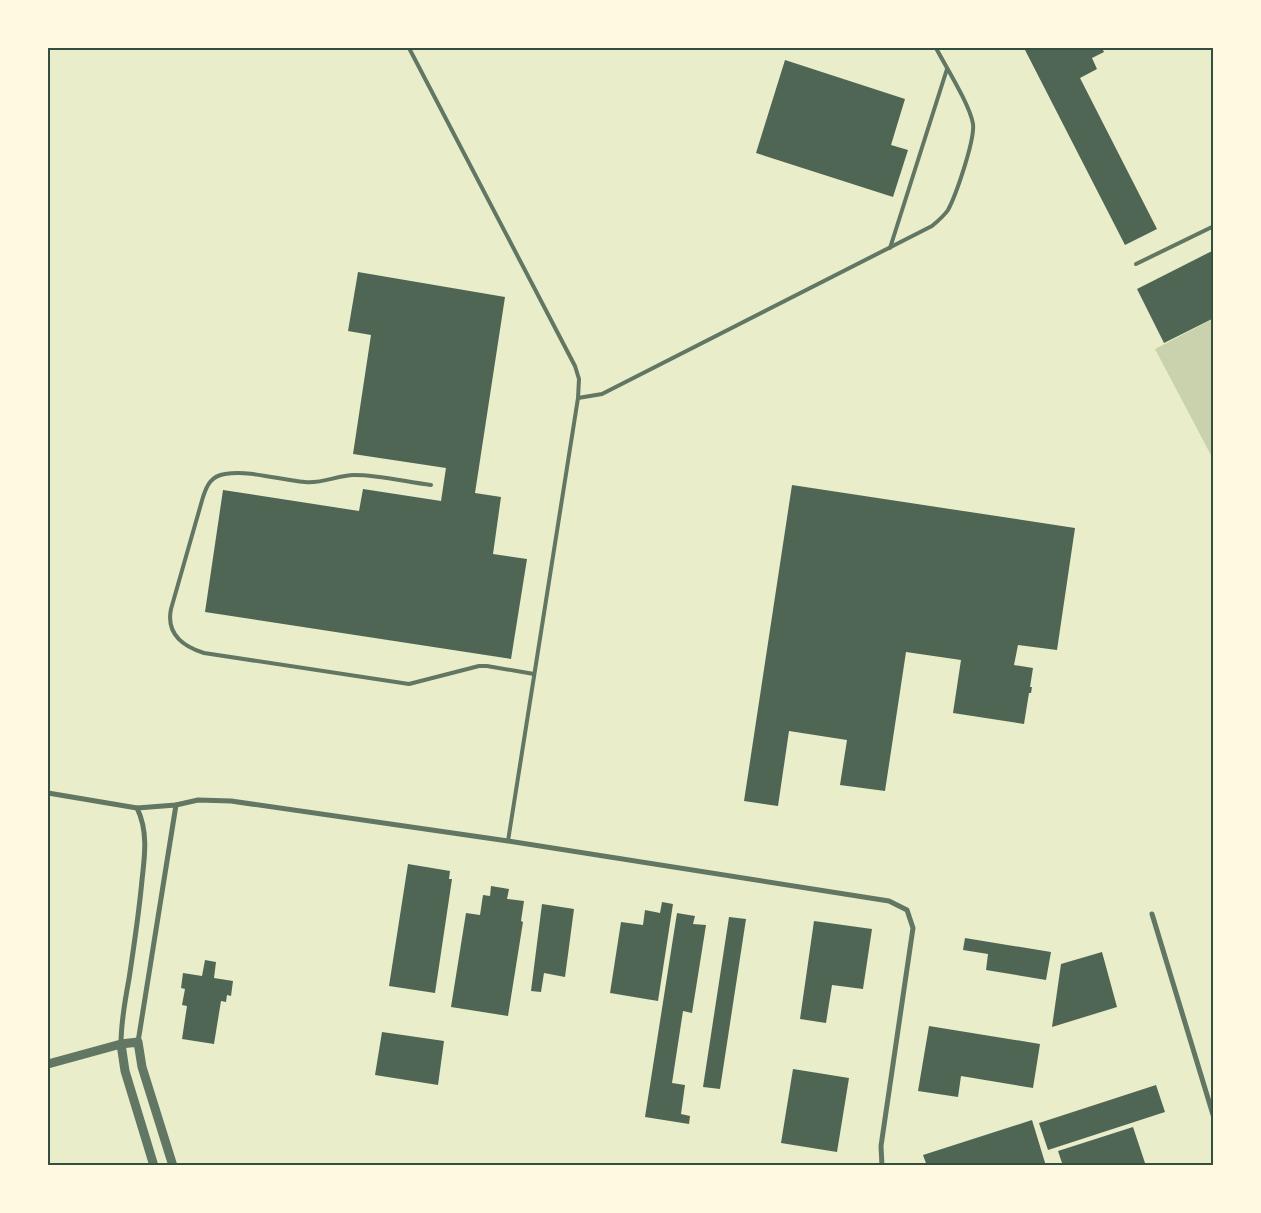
<svg xmlns="http://www.w3.org/2000/svg" width="1261" height="1213" font-family="'PT Sans',sans-serif">
<style>
.green{fill:#cad2ad}
.building{fill:#4f6655}
.lines{fill:none;stroke-linecap:round;stroke-linejoin:round}
.service{stroke:#617663;stroke-width:4}
.minor{stroke:#617663;stroke-width:5}
.tertiary{stroke:#617663;stroke-width:9}
.neatline{fill:none;stroke:#344e41;stroke-width:2}
</style>
<rect width="100%" height="100%" fill="#e9edc9"/>
<path class="green" d="M1213 319V459L1155 349Z"/>
<g class="building">
<path d="M1024 48H1102L1104 52 1092 58 1097 69 1080 78 1157 229 1125 245Z"/>
<path d="M785 60 905 99 891 145 908 150 893 197 756 153Z"/>
<path d="M1214 250V318L1164 343 1137 289Z"/>
<path d="M358 272 505 297 475 493 501 497 493 554 527 559 511 659 205 612 223 490 359 511 363 489 441 501 446 468 353 454 371 335 348 331Z"/>
<path d="M792 485 1075 528 1057 650 1018 645 1014 665 1033 668 1030 687H1032L1031 693H1029L1024 724 953 713 961 660 906 652 885 791 840 785 847 740 789 731 778 806 744 801Z"/>
<path d="M408 864 450 871 449 879H452L435 993 389 986Z"/>
<path d="M491 886 509 889 507 899 524 901 521 921 523 922 508 1016 451 1007 466 913 480 915 483 895 490 896Z"/>
<path d="M662 902 673 904 658 1001 610 993 621 922 643 925 645 910 660 913Z"/>
<path d="M542 904 574 909 565 977 544 973 541 992 531 991Z"/>
<path d="M677 913 695 916 693 924 706 925 692 1013 683 1011 672 1083 685 1085 681 1114 690 1116 689 1124 645 1117Z"/>
<path d="M729 917 746 919 720 1089 703 1087Z"/>
<path d="M814 921 872 929 863 989 832 985 826 1023 800 1019Z"/>
<path d="M965 938 1051 952 1046 980 986 970 988 954 963 950Z"/>
<path d="M1102 952 1117 1007 1052 1027 1061 964Z"/>
<path d="M205 960 216 962 214 978 233 981 231 996 227 995 226 1002 221 1001 214 1044 182 1039 187 1006 182 1005 185 989 181 988 183 973 202 976Z"/>
<path d="M929 1026 1040 1044 1033 1088 961 1076 958 1097 918 1091Z"/>
<path d="M382 1032 444 1041 438 1085 375 1075Z"/>
<path d="M793 1069 849 1078 837 1152 781 1143Z"/>
<path d="M1156 1085 1165 1112 1048 1150 1039 1123Z"/>
<path d="M1032 1120 1046 1166H927L923 1155Z"/>
<path d="M1133 1127 1146 1166H1063L1058 1151Z"/>
</g>
<g class="lines">
<g class="service">
<path d="M409 48 575 366 579 379 578 398 602 394 932 226C938 221 944 216 948 210 956 195 975 140 973 124 970 105 946 67 936 48"/>
<path d="M890 248 947 69"/>
<path d="M1136 264 1214 226"/>
<path d="M431 485C406 482 380 475 354 475 338 475 322 484 305 482 279 480 251 470 225 474 211 476 207 485 203 497L171 609C166 633 182 646 204 653L409 684 479 666H487L534 674"/>
<path d="M508 841 578 398"/>
</g>
<g class="minor">
<path d="M48 793 137 808 176 805 198 800 231 801 508 841 889 901 907 910 913 928 881 1146 882 1166"/>
<path d="M1152 914 1214 1118"/>
<path d="M138 1042 176 805"/>
<path d="M121 1044C121 1022 125 1000 129 979 134 946 139 913 142 880 145 855 148 830 137 808"/>
</g>
<g class="tertiary">
<path d="M121 1044 125 1071 154 1166"/>
<path d="M48 1064 121 1044 138 1042 142 1067 173 1166"/>
</g>
</g>
<rect width="1261" height="1213" fill="none" stroke="#fefae0" stroke-width="98"/>
<rect x="49" y="49" width="1163" height="1115" class="neatline"/>
</svg>
